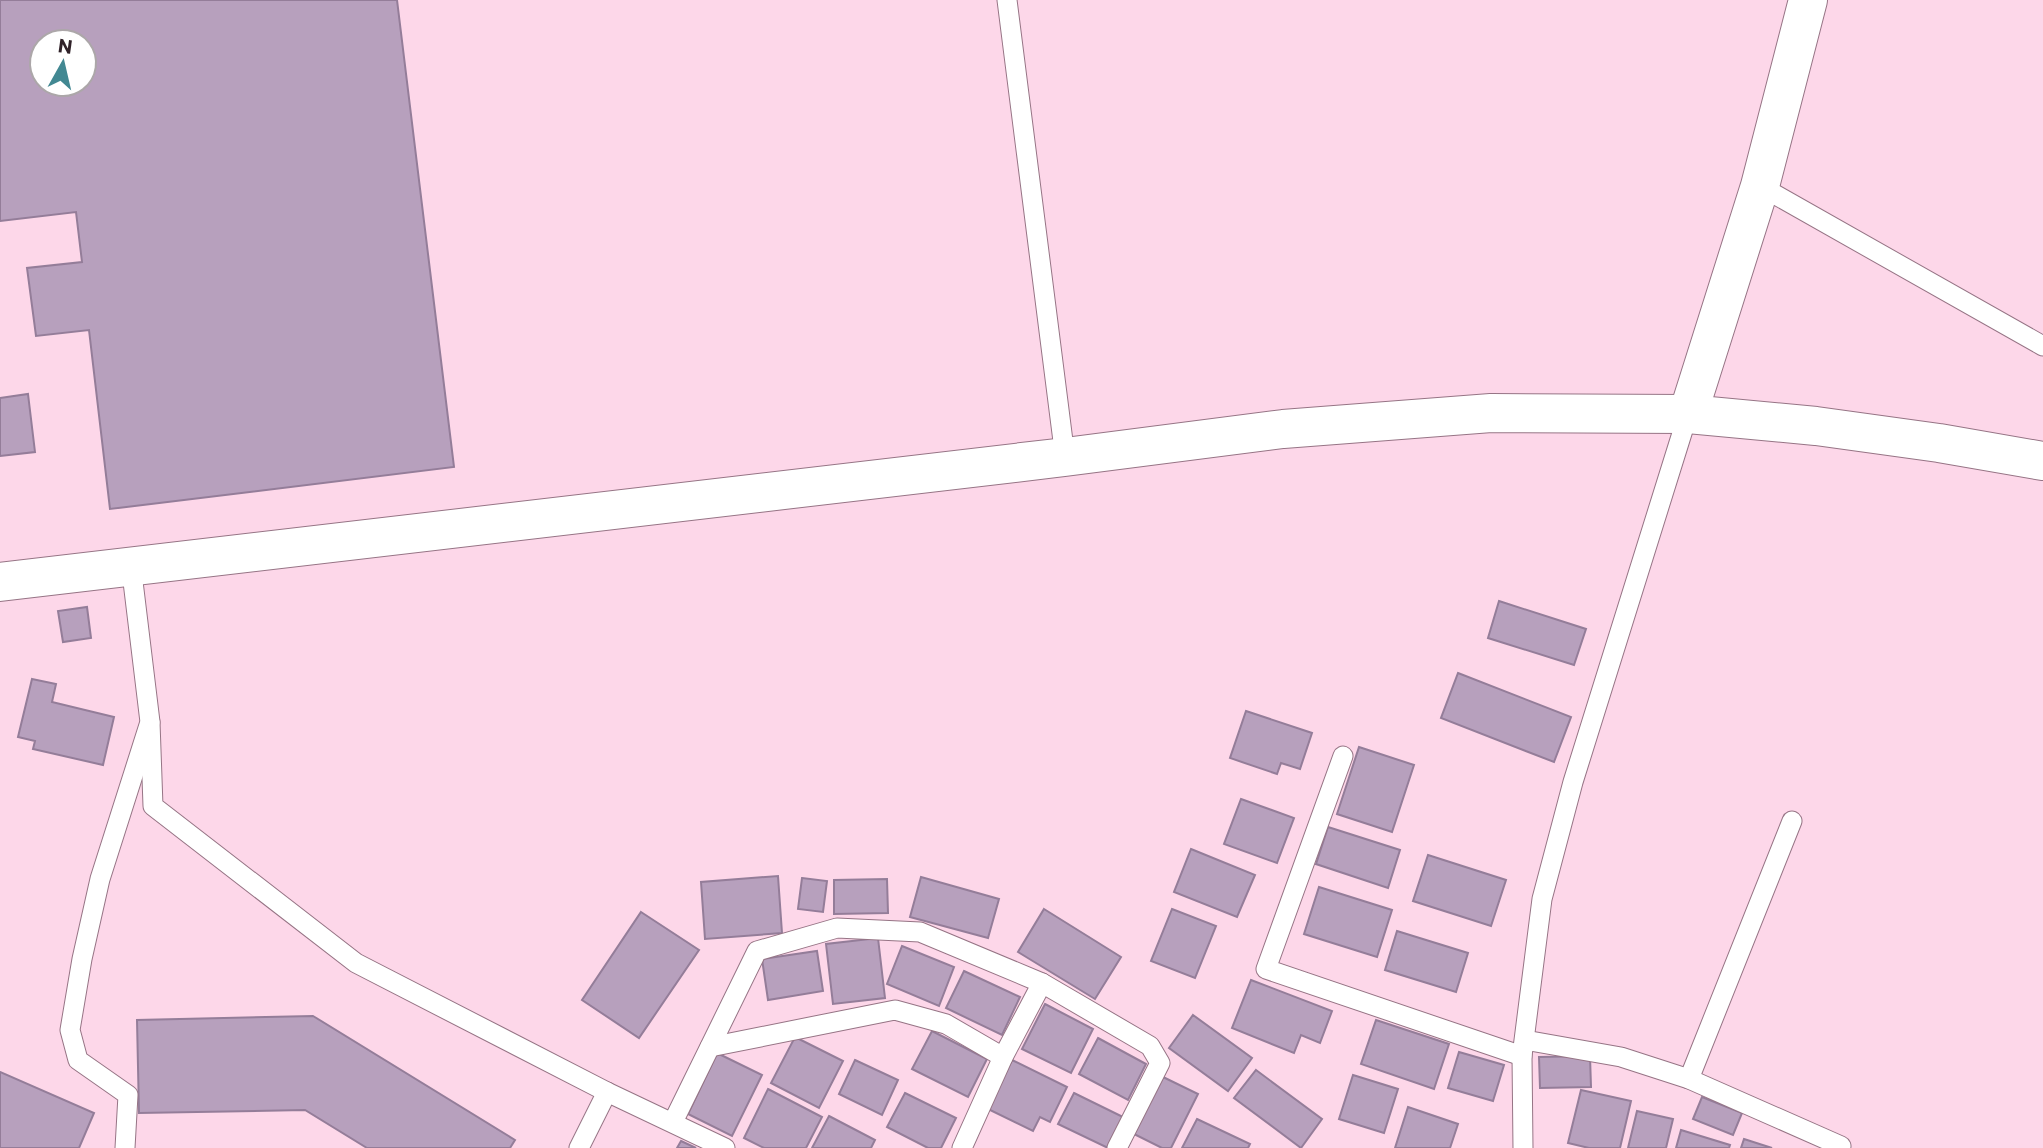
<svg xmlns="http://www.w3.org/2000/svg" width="2043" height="1148" font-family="Commissioner,sans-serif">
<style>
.building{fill:#b7a0bd;stroke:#947d99;stroke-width:2;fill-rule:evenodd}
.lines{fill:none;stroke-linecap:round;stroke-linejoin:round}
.service-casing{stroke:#967485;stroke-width:21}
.tertiary-casing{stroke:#967485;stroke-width:40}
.service{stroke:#fff;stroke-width:19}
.tertiary{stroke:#fff;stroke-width:38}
</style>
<rect width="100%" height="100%" fill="#fdd7e9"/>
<g class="building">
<path d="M0 0H397L454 467 110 509 89 330 36 336 27 268 82 262 76 212 0 221ZM42 42H84V84H42Z"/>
<path d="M28 394 35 452 0 456V398Z"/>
<path d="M1499 601 1586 629 1574 665 1488 638Z"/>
<path d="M87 607 91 638 63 642 58 611Z"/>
<path d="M1458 673 1571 717 1554 762 1441 718Z"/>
<path d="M32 679 56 684 52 702 114 717 103 765 33 749 35 741 18 737Z"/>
<path d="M1246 711 1312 733 1300 769 1281 763 1277 774 1230 758Z"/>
<path d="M1359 747 1414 765 1392 832 1337 814Z"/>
<path d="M1241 799 1294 818 1277 863 1224 844Z"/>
<path d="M1328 827 1400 850 1388 888 1316 864Z"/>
<path d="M1191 849 1255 875 1237 917 1174 892Z"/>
<path d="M1428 855 1506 880 1491 926 1413 901Z"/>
<path d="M778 876 782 933 705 939 701 882Z"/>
<path d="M921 877 999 899 988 938 910 917Z"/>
<path d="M802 878 827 881 823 912 798 909Z"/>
<path d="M887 879 888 913 834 914V880Z"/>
<path d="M1319 887 1392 910 1377 957 1304 934Z"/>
<path d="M1044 909 1121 957 1095 999 1018 952Z"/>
<path d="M1172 909 1216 926 1195 978 1151 961Z"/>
<path d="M641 912 699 950 639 1038 582 1000Z"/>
<path d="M1397 931 1468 953 1456 992 1385 970Z"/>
<path d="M878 938 885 998 833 1004 826 944Z"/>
<path d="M902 946 954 967 939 1006 887 984Z"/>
<path d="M817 951 823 991 768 1000 762 959Z"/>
<path d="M964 971 1020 997 1002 1035 946 1008Z"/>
<path d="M1251 980 1332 1011 1320 1043 1301 1035 1294 1053 1232 1028Z"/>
<path d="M1045 1004 1093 1029 1071 1073 1022 1049Z"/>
<path d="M1193 1015 1252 1058 1228 1091 1169 1048Z"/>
<path d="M313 1016 515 1140 510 1148H367L305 1110 139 1113 137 1020Z"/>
<path d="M1376 1020 1449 1044 1434 1089 1361 1064Z"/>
<path d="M932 1031 987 1059 968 1097 912 1069Z"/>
<path d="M795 1037 843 1061 819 1108 771 1083Z"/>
<path d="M1098 1038 1146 1064 1128 1100 1079 1074Z"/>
<path d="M1459 1052 1504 1065 1493 1101 1448 1088Z"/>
<path d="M717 1053 762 1075 732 1136 688 1114Z"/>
<path d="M1590 1056 1591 1087 1540 1088 1539 1057Z"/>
<path d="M855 1060 898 1080 882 1115 839 1094Z"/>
<path d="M1012 1060 1067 1087 1050 1122 1040 1117 1033 1131 988 1109Z"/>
<path d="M1256 1070 1322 1119 1301 1148 1234 1098Z"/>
<path d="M0 1072 94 1113 79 1148H0Z"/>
<path d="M1353 1075 1398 1089 1384 1133 1339 1119Z"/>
<path d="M1161 1076 1198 1094 1171 1148H1162L1132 1133Z"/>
<path d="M768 1089 822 1117 806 1148H764L744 1138Z"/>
<path d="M1581 1090 1631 1101 1620 1148H1589L1568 1143Z"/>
<path d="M905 1093 956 1118 941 1148H928L887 1127Z"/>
<path d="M1074 1093 1123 1117 1108 1148 1058 1124Z"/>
<path d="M1702 1097 1742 1113 1733 1135 1693 1119Z"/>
<path d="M1408 1107 1458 1124 1450 1148H1395Z"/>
<path d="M1637 1111 1673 1119 1666 1148H1628Z"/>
<path d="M829 1116 875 1140 871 1148H812Z"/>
<path d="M1197 1119 1250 1144 1248 1148H1182Z"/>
<path d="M1681 1130 1730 1145 1729 1148H1676Z"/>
<path d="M1744 1139 1772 1148H1741Z"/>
<path d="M681 1141 696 1148H677Z"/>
</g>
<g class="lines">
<g class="service-casing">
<g id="service">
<path d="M1007 0 1065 457"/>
<path d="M1760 186 2043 346"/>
<path d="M150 722 153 806 356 963 607 1092 725 1148"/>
<path d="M1343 756 1266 969 1522 1056"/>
<path d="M1525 1040 1621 1057 1689 1079 1841 1146 1840 1148"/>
<path d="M710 1047 895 1010 946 1024 1003 1057"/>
<path d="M1689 1079 1792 821"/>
<path d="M673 1122 757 951 837 928 920 932 1042 983 1150 1046 1160 1063 1117 1148"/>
<path d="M125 1148 128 1095 78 1060 70 1030 82 959 100 879 150 722 131 565"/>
<path d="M579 1148 607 1092"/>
<path d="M962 1148 1003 1057 1042 983"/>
<path d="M1523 1148 1522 1056 1542 899 1573 782 1688 414"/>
</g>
</g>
<g class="tertiary-casing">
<g id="tertiary">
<path d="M1688 414 1760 186 1808 0"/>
<path d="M0 582 1065 457 1283 429 1491 413 1688 414 1816 426 1939 443 2043 461"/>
</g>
</g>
<use href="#service" class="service"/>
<use href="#tertiary" class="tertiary"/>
</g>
<g transform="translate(63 63) rotate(8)"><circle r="33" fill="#ffffff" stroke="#aca7a9" stroke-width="2"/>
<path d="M0-5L12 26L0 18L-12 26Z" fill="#428892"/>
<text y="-10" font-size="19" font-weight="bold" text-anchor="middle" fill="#302229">N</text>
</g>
</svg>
